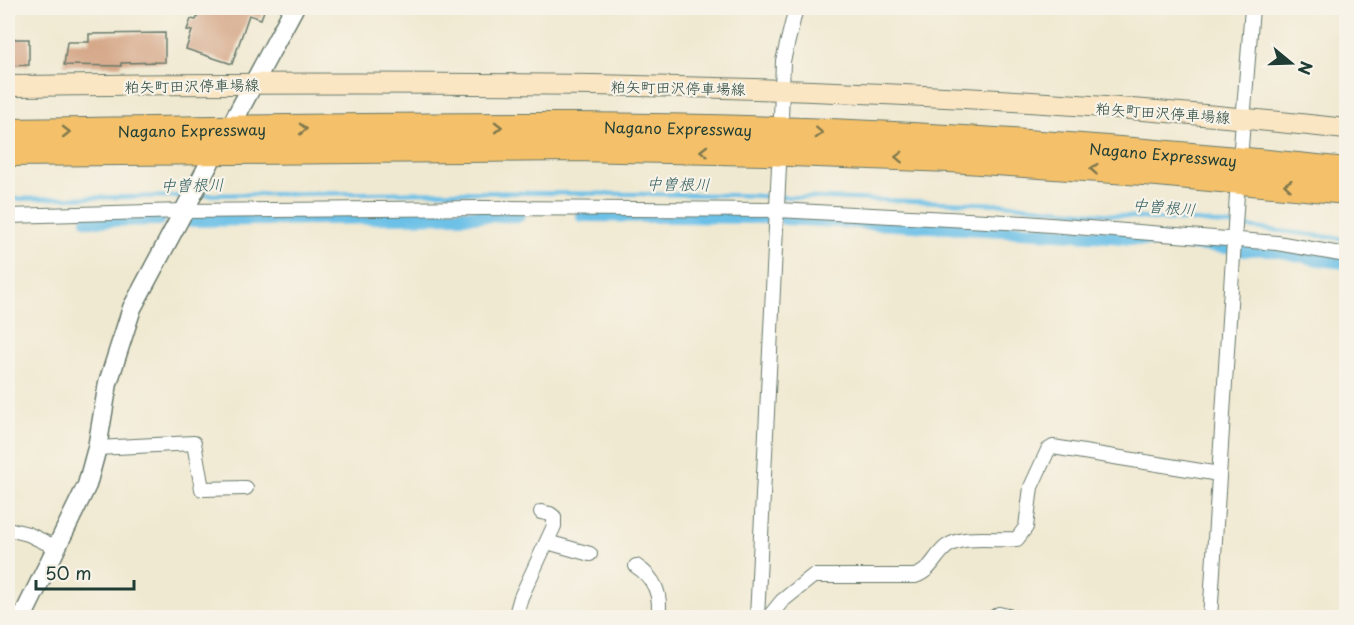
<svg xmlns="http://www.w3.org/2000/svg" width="1354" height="625" font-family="'Playpen Sans','Klee One',sans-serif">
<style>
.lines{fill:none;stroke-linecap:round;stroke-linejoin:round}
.stream{stroke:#6ac0e7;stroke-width:4}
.canal{stroke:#6ac0e7;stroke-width:14}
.building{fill:#d5a788}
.minor-casing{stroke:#68796b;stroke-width:16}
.tertiary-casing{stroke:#68796b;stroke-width:21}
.secondary-casing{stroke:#68796b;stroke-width:22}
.motorway-casing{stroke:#68796b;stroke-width:28}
.minor{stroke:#fff;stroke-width:14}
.tertiary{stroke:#fff;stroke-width:18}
.secondary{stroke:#fbe6c4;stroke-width:20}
.motorway{stroke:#f4c16b;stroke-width:26}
.oneway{stroke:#7f784d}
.labels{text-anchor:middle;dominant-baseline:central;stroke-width:4.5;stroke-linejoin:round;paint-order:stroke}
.street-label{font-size:15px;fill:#1f3d34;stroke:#f7f3e8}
.water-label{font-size:16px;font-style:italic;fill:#325e61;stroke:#f7f3e8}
</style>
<rect width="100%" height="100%" fill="#f7f3e8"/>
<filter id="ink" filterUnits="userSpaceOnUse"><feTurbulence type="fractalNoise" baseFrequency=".0167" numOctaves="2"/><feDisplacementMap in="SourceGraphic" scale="12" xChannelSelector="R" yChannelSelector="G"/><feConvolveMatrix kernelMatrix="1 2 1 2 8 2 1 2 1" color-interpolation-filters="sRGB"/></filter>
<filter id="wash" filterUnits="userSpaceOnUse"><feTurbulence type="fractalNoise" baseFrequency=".008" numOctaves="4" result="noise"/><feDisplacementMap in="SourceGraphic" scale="24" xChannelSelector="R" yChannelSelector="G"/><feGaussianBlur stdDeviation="1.35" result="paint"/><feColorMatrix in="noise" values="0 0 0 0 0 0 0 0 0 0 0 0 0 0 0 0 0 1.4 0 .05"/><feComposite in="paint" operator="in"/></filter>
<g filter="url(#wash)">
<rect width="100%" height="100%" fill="#f0e9d1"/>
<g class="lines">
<g class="stream">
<path d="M197 195 453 192 733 195 1003 204 1153 219 1197 221 1346 239"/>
<path d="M8 199 187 196"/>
</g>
<g class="canal">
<path d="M582 215 769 217"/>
<path d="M785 218 1111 236 1226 247"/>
<path d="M88 220 159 219"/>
<path d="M190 220 518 215"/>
<path d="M1244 250C1265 245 1288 253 1309 257 1321 260 1334 261 1346 262"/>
</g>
</g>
<g id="blocks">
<g class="building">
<path d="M201 8H265L261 19 249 15 232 64 186 49 192 31 187 30 191 19 196 20Z"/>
<path d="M165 33V62L121 63V66L64 65 67 42H89V34Z"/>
<path d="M11 39H29V65L10 66Z"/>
</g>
</g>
</g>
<g filter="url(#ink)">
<use href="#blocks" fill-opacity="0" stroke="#68796b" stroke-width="1.5"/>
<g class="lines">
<g class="minor-casing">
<g id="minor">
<path d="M781 118 783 61 796 8"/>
<path d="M1241 147 1252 8"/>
<path d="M8 216 183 211 484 208 777 210 1025 223 1277 243 1346 255"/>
<path d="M97 448 194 443 202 489 246 488"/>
<path d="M8 529 28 534 57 548"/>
<path d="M547 542 590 554"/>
<path d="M636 566C655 578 662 595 658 618"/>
<path d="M515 618 521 597 554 526V517L550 514 541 512"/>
<path d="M757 618 779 166"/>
<path d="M768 618 782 601 813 576H915C931 571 934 557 946 547 962 534 997 541 1017 539L1026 527 1031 487 1048 450 1053 447 1219 474"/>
<path d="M993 618 999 614 1017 618"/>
<path d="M1210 618 1237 194"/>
</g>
</g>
<g class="tertiary-casing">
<g id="tertiary">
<path d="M235 118 294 8"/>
<path d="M22 618 87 485 97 448 108 383 132 308 210 162"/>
</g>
</g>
<g class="secondary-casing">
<path id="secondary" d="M8 86C454 80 902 80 1346 129"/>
</g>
<g class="motorway-casing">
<g id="motorway">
<path id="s1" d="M8 132C196 130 385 125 573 126 830 127 1091 144 1346 171"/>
<path d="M8 153 573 148 764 152 950 159 1158 173 1346 191"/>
</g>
</g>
<use href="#minor" class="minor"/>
<use href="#tertiary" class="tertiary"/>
<use href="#secondary" class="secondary"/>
<use href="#motorway" class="motorway"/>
</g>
<defs><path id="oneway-chevron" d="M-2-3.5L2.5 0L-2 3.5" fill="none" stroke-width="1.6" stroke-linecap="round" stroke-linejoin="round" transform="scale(1.5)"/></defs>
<g class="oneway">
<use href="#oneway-chevron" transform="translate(498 127) rotate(-1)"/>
<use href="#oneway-chevron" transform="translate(303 129) rotate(-1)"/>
<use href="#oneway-chevron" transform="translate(66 132) rotate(-1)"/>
<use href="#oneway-chevron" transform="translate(819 133) rotate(3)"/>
<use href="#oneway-chevron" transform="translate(704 151) rotate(-179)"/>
<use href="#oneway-chevron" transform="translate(899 157) rotate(-178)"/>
<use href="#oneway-chevron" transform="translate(1094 169) rotate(-176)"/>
<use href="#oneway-chevron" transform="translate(1288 185) rotate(-175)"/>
</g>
</g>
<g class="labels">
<g class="street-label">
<text transform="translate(192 85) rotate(-1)">粕矢町田沢停車場線</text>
<text transform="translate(678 87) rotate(1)">粕矢町田沢停車場線</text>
<text transform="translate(1163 112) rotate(4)">粕矢町田沢停車場線</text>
<text stroke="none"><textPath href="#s1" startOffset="670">Nagano Expressway</textPath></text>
<text stroke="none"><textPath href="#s1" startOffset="184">Nagano Expressway</textPath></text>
<text stroke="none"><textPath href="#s1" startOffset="1156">Nagano Expressway</textPath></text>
</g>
<g class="water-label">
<text transform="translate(678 183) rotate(1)">中曽根川</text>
<text transform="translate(192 184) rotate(-1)">中曽根川</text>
<text transform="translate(1164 206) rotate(5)">中曽根川</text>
</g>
</g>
<rect width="1354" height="625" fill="none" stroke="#f7f3e8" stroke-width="30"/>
<g transform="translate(1291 63) rotate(109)" stroke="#f7f3e8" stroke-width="4.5" paint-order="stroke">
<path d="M0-4.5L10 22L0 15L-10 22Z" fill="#1f3d34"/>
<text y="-9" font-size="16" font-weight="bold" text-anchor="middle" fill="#1f3d34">N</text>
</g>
<path d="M36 580v9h98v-9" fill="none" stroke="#1f3d34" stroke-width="3"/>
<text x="45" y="580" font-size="18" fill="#1f3d34" stroke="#f7f3e8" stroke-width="4.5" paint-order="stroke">50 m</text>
</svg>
